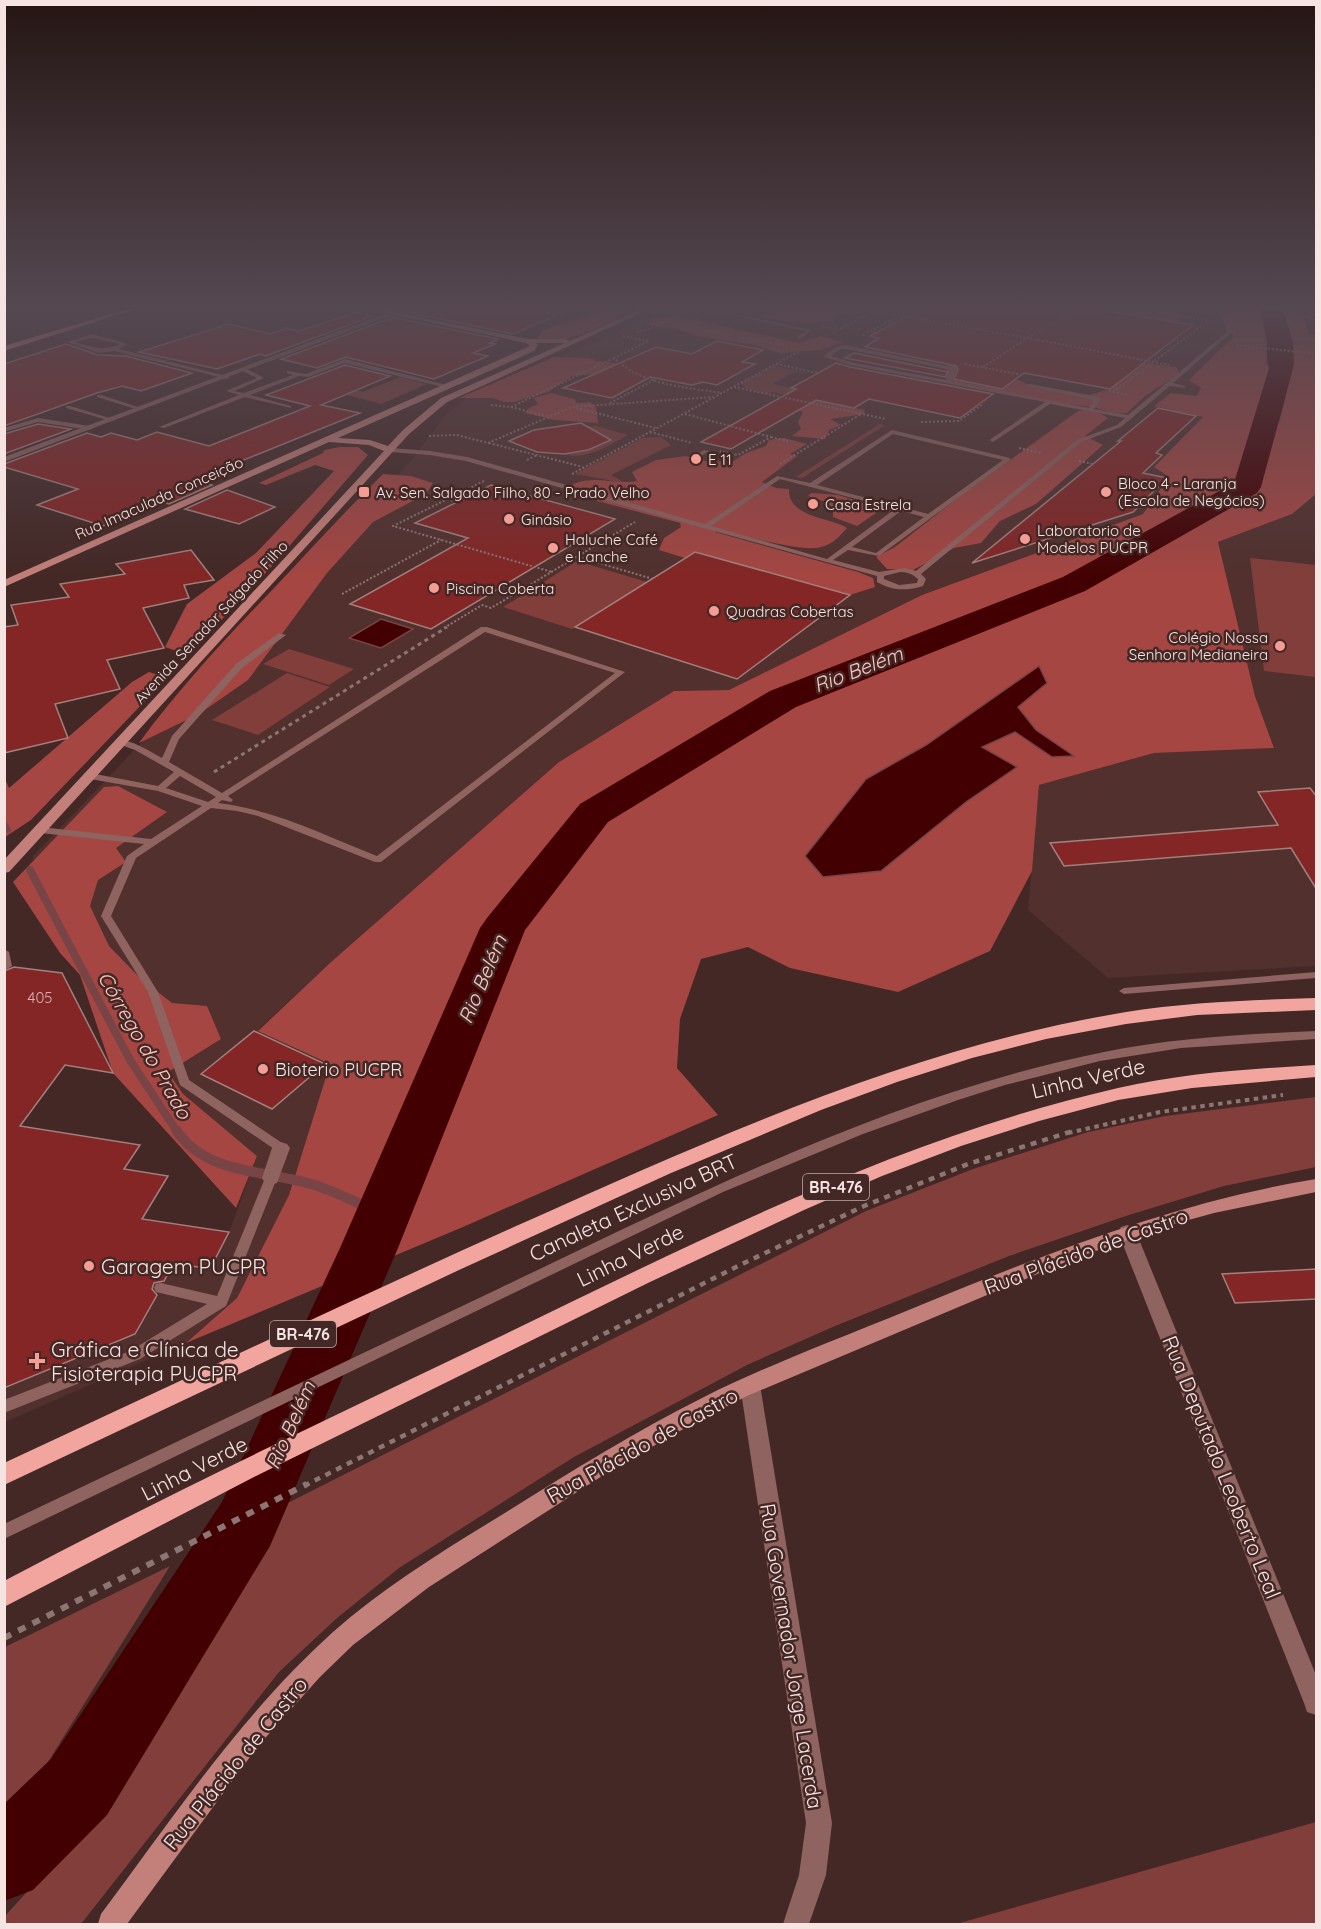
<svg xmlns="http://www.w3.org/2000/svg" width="1321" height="1929" font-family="Quicksand,sans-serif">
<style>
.built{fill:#51302d}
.green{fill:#823e3a}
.forest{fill:#a54642}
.water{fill:#420002;stroke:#784445;stroke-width:1.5}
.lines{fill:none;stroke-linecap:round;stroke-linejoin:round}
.stream-far3{stroke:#784445;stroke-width:4}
.stream-far2{stroke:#784445;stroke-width:6}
.stream-far1{stroke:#784445;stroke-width:8}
.stream{stroke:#784445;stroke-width:10}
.river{fill:#420002;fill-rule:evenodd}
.building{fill:#832625;stroke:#a1807d;stroke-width:1.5}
.path-far4{stroke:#8c7573;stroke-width:2;stroke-dasharray:2 2;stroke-linecap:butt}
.path-far3{stroke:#8c7573;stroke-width:3;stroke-dasharray:4 4;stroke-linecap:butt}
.path-far2{stroke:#8c7573;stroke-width:4;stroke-dasharray:4.5 4.5;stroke-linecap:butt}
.path-far1{stroke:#8c7573;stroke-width:4.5;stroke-dasharray:6 6;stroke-linecap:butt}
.path{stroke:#8c7573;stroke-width:6;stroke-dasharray:8 8;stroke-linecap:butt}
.service{fill:#8f635f;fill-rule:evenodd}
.minor{fill:#8f635f;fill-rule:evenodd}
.tertiary{fill:#8f635f;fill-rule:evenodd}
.secondary{fill:#c37f79;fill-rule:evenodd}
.primary{fill:#ec948d;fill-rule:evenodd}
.trunk{fill:#f1a59e;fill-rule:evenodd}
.poi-dot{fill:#f59c94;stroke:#432825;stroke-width:2}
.labels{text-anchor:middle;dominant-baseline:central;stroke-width:5;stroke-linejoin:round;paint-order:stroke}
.far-poi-label{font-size:15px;fill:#f6e4e2;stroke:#432825;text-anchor:start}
.far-street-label{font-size:15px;fill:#f6e4e2;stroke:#432825}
.number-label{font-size:15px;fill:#d9b4b3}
.shield{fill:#432825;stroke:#c0aca9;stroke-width:1.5}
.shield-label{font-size:16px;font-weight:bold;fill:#f6e4e2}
.poi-label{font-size:18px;fill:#f6e4e2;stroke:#432825;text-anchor:start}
.water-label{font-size:20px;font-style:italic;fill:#fec7c2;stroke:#432825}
.near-street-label{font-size:21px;fill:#f6e4e2;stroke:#432825}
.near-poi-label{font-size:21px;fill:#f6e4e2;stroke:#432825;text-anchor:start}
</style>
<rect width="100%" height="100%" fill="#432825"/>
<path class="built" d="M668 309H1316V966L1108 978 1028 910 1039 785 1154 753 1274 747 1255 696 1218 542 1292 514H1143L922 595 729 690 674 691 559 762 331 962 258 1030 330 1064 289 1195 237 1298 186 1343 5 1422V1199L229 1232 257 1156 173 1097 32 857 410 462 446 414 465 399Z"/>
<g class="green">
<path d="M773 366 808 373 794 372 773 384 813 392 796 397 772 392 767 394 745 388 741 383Z"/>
<path d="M400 377 427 384 381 404 331 391 341 387 363 392Z"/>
<path d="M880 424 885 425 802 478 796 477Z"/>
<path d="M596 426 628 435C609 445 586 461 564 454L588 450 601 442 583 427Z"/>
<path d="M661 437 671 445 611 475 625 483 575 474 642 438Z"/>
<path d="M1250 558 1316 565V677L1264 671Z"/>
<path d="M577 561 647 582 572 629 503 607Z"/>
<path d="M289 649 354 669 329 685 263 664Z"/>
<path d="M287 673 330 687 258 735 212 720Z"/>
<path d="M1316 1097V1167L1224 1186 1129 1215 1009 1256 835 1326 747 1365 574 1457 399 1568 337 1618 279 1672 81 1924H5V1916L89 1824 246 1524 866 1211 973 1169 1088 1132 1165 1116Z"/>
<path d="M170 1566 5 1831V1647Z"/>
<path d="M1316 1822V1924H956Z"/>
</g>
<g class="forest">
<path d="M602 309H637L615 315 617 319C592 330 566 345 538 339L541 331Z"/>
<path d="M788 309H865L877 311 839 315 833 321 807 323 762 318 768 312Z"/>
<path d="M1094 309H1177L1179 314 1192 317 1171 322Z"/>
<path d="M1218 309H1300L1309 334 1316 335V494L1292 514 1218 542 1255 696 1274 748 1154 753 1039 785 1032 871 990 951 898 992 790 968 748 947 701 959 680 1019 677 1068 718 1115 463 1227 186 1343 237 1298 289 1195 330 1064 258 1031 331 962 559 762 674 691 729 690 922 595 1143 514 1169 477 1154 467 1203 417 1154 406 1171 393 1197 396 1201 388 1189 380 1234 336Z"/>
<path d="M661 317 690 319 799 343 821 336 842 342 820 350 780 353 756 345 700 337 674 328 649 325 646 321Z"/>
<path d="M554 357 589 358 597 361 633 365 595 374 572 376 548 392 514 402H504L493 398H459Z"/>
<path d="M949 363 1007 375 1027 384 1089 395 1110 389 1144 363 1176 367 1180 373 1145 396 1127 413C1113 414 1103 409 1090 407 1041 401 994 390 946 380L944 375Z"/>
<path d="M552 393 574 399 577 403 590 402 596 407 598 423 555 420 525 413 529 408 538 404 534 398Z"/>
<path d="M804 398 864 410 865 414 830 419 841 425 829 430 825 439 792 436 801 429 798 422 803 412 791 406Z"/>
<path d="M1086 410 1100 413 1108 418 1085 436 1103 445 1036 504 1000 521 981 543 954 548 913 570 887 569 876 557 895 547 963 494 1078 411Z"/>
<path d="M784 438 807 444 790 454 797 456 762 482 776 488 789 489C788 518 830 517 847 528 839 537 833 544 821 547 801 553 738 534 716 528L715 532 858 572 873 578 875 587 850 595 695 552 685 558 659 550 664 538 681 527 680 523 571 494 573 484C597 475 613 485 637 481L632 472 656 460 686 456 705 461 732 462 746 453 766 446 769 440Z"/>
<path d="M340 447H358L368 455 272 566 198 645 182 653 165 647 187 604 256 553 334 471 315 465 266 485 259 483 323 453 324 450Z"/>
<path d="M383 474 411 476 433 483 426 494 373 522 327 573 248 680 199 714 139 743C180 687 227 637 275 587 311 549 345 511 383 474Z"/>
<path d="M811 493 838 495 882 509 857 526 833 517V508L826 502 808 496Z"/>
<path d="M149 672 167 678 31 820 5 837V779L9 788 132 682Z"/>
<path d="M118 786 167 812 116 848 126 862 98 880 90 906 109 946 140 978 172 1003 207 1006 221 1039 168 1072 183 1094 257 1156 236 1208 113 1073 80 975 60 953 13 882 104 787Z"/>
</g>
<g class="water">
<path d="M1261 309H1279L1291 349 1289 364 1292 370 1286 383 1285 400 1280 420 1267 442 1253 456 1269 370C1264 359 1267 353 1266 342 1265 330 1260 321 1261 309Z"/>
<path d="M381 619 413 629 381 648 349 638Z"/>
<path d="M1039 666 1047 683 1018 707 1036 730 1074 756 1052 757 1015 732 982 747 1017 767 966 802 881 871 823 877 805 856 866 779 926 745Z"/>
</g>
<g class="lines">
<path class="stream-far3" d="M1282 342 1316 343"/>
<path class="stream-far2" d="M4 823 8 830"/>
<path class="stream-far1" d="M30 870 130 1060 178 1133"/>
<path class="stream" d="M177 1131C205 1174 267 1171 311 1184 335 1191 359 1204 383 1214"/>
<path class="river" d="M1261 309H1283L1293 342 1294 365 1261 487 1257 493 1085 591 796 707 608 822 525 930 398 1248 270 1546 107 1815 33 1890 4 1901V1804L51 1759 222 1502 340 1248 480 928 487 918 580 804 770 691 1063 577 1234 483 1270 365 1271 342Z"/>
</g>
<g class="building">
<path d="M392 309H572L513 334Z"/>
<path d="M920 309H1094L1193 325 1110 389 1024 373 1002 389 954 379 958 369 956 366 865 347 879 338 870 336Z"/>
<path d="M357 312 373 316 266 356 260 354 217 369 139 352 229 324 271 334 286 328 299 331Z"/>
<path d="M391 317 498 339 490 343 495 344 473 353 488 356 434 379 346 357 317 368 281 359 388 319 391 320Z"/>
<path d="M717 341 763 350 742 362 755 364 717 385 703 382 692 385 650 377 612 398 563 388 656 347 692 354Z"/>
<path d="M66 344 98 355 126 356 192 373 141 391 122 386 97 393 4 426V364Z"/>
<path d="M854 353 948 372 945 377 845 358Z"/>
<path d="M836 363 850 367 993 394 960 418 869 399 854 408 816 400 731 449 701 442 796 389 791 388Z"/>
<path d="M345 365 390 376 321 405 360 413 219 470 198 480 212 485 169 504 149 498 154 504 103 526 37 505 78 489 4 467V464L87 433 101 437 111 433 137 440 157 432 209 446 310 406 266 395Z"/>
<path d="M1158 408 1196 416 1156 453 1162 455 1143 473 1167 478 1133 512 972 563 1121 441H1118Z"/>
<path d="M581 423 611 440 588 450 564 454 537 452 509 441 534 430Z"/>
<path d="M38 424 71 429 4 454V434Z"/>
<path d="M491 485 615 519 431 629 350 604 468 538 415 523Z"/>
<path d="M227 490 275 507 239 524 185 509Z"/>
<path d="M191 550 214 580 184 585 189 598 143 608 164 648 107 660 120 689 55 704 68 738 4 753V627L18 625 11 605 69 597 60 584 125 574 116 564Z"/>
<path d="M695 552 850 595 737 679 575 627Z"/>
<path d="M1310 788 1317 797V890L1291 848 1064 866 1050 843 1278 825 1258 792Z"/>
<path d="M14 967 62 973 113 1073 65 1065 20 1126 140 1145 124 1169 168 1176 142 1219 229 1232 210 1269 174 1263 164 1281 154 1283 152 1289 157 1295 135 1334 4 1388V971Z"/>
<path d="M254 1031 325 1064 272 1109 201 1074Z"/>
<path d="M1317 1269V1299L1235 1303 1222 1274Z"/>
</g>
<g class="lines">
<g class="path-far4">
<path d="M1138 309 1207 320"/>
<path d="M874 311 1028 338 1079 309"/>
<path d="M656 321 787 346"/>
<path d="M682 326 700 318"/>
<path d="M822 326 838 329"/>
<path d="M636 332 654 327 693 309"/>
<path d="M833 333 877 309"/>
<path d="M863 335 913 309"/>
<path d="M623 336 649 341 614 358C642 385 685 387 722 393"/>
<path d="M1236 345 1316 354"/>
<path d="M776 364 817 373"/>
<path d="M965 364 1022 375"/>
<path d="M983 367 1028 338 1169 365"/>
<path d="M734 387 886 419"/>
<path d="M1109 391 1129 395"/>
<path d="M1113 392 1208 321"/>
<path d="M610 403 654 380"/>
<path d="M491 405 511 407 614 358"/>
<path d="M511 407 545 416"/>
<path d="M576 408 656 428"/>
<path d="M685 414 771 437 738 455 720 451"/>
<path d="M921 422 959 421 983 404"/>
<path d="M650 432 692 443"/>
<path d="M429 436 457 435 488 443 572 407 713 397"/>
<path d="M771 437 788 441"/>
<path d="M489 443 583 467"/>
<path d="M1019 448 1041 453"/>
<path d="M527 460 537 455"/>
<path d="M1079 461 1093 464"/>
<path d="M780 464 861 414"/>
<path d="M572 474 798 352"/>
<path d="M484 481 393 526 552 572"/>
<path d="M447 499 457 502"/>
<path d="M581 539 599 543"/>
<path d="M578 557 653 579"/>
<path d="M342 594 441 540"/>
<path d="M444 628 482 605 491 608 635 522"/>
</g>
<path class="path-far3" d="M214 772 447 627"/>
<path class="path-far2" d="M1068 1133 1160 1112 1283 1095"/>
<path class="path-far1" d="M304 1486 740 1265 864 1206 968 1164 1073 1131"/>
<path class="path" d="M4 1638 307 1484"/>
<g class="service">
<path d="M705 309H712L812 330 799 340 797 337 806 331Z"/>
<path d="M1214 309H1218L1228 321 1232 332 1173 383 1185 386V388L1170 386 1121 427 1081 442 921 574 926 579 923 586C907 591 892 591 877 582V576L703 528 466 461 430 455 390 452 387 450 390 448 430 451 467 457 705 524 777 476 810 483 892 430 1010 458V460L879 556 848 550 833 560 879 572 905 568 916 571 1077 440 1117 425 1125 418 1050 404 993 442 990 440 991 439 1045 402 850 365 825 357V355L837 347 846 345 956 368 951 381 1089 408 1094 400 1027 386 1030 384 1098 397 1101 399 1094 409 1128 415 1227 332 1224 321ZM840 349H846L951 370 946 380 850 362 831 356ZM893 434 1003 460 928 514 817 485ZM780 479 895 509 827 559 711 526ZM901 511 924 517 876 553 852 547ZM900 572C908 572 912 574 918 579L917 583 899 585 884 579V576Z"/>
<path d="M1316 314V316L1309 317 1316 319V321L1298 316Z"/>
<path d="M92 334 128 344 119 349 230 377 227 379 114 351 99 353 67 342ZM92 338 120 344C104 352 92 347 75 342Z"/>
<path d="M345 359 450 386 447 388 345 363 308 377 299 376 250 395 291 406V408L245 397 164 428 159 427 239 395 226 391 257 378 243 371V369H247L264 378 234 391 244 393 293 375 287 373V371L306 374Z"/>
<path d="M97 395H101L144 409 139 410 97 397Z"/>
<path d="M66 406H70L116 420 111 421 66 408Z"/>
<path d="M38 418 90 426 93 428 90 430 38 422 4 432V428Z"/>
<path d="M704 450 709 451 701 456H697V454Z"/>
<path d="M481 627H487L625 672 381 862H375L258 816 237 811 211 808 136 858 111 916 158 992 189 1080 285 1145 287 1148 285 1151H277L180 1085 148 992 101 916 127 856 144 844 40 833 35 830 40 827 151 839 202 806 158 791 90 779 86 776 90 773 158 786 174 772 135 750 118 744V740C133 740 149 751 162 758L172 736 236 664 279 633 286 635 242 668 179 739 169 762 222 793ZM485 632 615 673 377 856C326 836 273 809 218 803L222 800 231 802 233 800 228 796ZM180 776 216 797 208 802 166 788Z"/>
<path d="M4 949 9 952 12 966 7 969H4Z"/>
<path d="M1316 972V978L1124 994 1119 991 1124 988Z"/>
<path d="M1316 1031V1039L1181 1048 1100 1061 1005 1085 958 1100 863 1134 723 1192 4 1539V1524C169 1446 333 1367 498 1289 693 1196 890 1095 1104 1052 1174 1038 1245 1034 1316 1031Z"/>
<path d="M271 1173 275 1175 277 1178 226 1306 140 1359 4 1413V1400L130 1351 207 1304 156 1292 154 1288 156 1284 161 1283 217 1296 265 1178 267 1175Z"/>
</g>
<g class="minor">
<path d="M392 311 394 314 4 462V457Z"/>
<path d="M281 1142 287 1144 290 1148 277 1183 271 1185 265 1183 262 1178 272 1148 275 1144Z"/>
<path d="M1127 1225 1133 1227 1136 1232 1316 1675V1715L1307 1712 1304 1703 1118 1232 1121 1227Z"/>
</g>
<path class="tertiary" d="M750 1376 757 1379 760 1385 832 1823 826 1875 809 1924H783L799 1875 806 1823 740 1385 743 1379Z"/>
<g class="secondary">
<path d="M368 309H379L528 339H566L570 341 642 309H650L447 402 409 434 9 872 4 873V860L384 451 369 445 329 442 4 587V580L530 346 526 343ZM536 343H565L441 398 403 430 388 446 370 440 338 438 534 351 538 345Z"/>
<path d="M1316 1179V1192L1214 1213 1167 1226 1073 1259 747 1396 694 1423 613 1469 429 1587 353 1645 320 1677 258 1746 127 1924H98L101 1914C174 1816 242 1714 333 1632 386 1585 448 1548 508 1511 572 1471 636 1431 704 1397 778 1360 857 1332 933 1300 1058 1249 1182 1201 1316 1179Z"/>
</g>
<path class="primary" d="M127 309H136L4 351V346Z"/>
<g class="trunk">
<path d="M1316 998V1010L1197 1015 1126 1024 1046 1039 972 1058 897 1082 821 1110 671 1173 459 1270 4 1485V1463C177 1383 349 1301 523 1223 718 1136 914 1047 1126 1012 1189 1002 1253 1000 1316 998Z"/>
<path d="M1316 1065V1077L1192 1088 1118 1100 1039 1121 961 1146 882 1176 804 1210 650 1282 254 1477 4 1607V1581C166 1495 332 1417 497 1338 698 1241 899 1138 1118 1088 1183 1073 1250 1069 1316 1065Z"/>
</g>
</g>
<linearGradient id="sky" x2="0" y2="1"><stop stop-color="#251614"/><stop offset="0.53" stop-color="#554851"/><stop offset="1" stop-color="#554851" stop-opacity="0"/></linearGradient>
<rect width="1321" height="579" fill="url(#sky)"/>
<g class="poi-dot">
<circle cx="696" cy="459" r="6"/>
<rect x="358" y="486" width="12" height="12" rx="3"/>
<circle cx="1106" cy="492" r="6"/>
<circle cx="813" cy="504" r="6"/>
<circle cx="509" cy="519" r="6"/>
<circle cx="1025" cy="539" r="6"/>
<circle cx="553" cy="548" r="6"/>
<circle cx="434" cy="588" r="6"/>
<circle cx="714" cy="611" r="6"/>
<circle cx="1280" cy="646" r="6"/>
<circle cx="263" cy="1069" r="6"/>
<circle cx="89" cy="1266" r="6"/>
<path d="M34 1352h6v6h6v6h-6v6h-6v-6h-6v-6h6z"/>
</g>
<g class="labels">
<g class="far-poi-label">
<text x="708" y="459">E 11</text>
<text x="1118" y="483">Bloco 4 - Laranja<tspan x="1118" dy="17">(Escola de Negócios)</tspan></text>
<text x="376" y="492">Av. Sen. Salgado Filho, 80 - Prado Velho</text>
<text x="825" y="504">Casa Estrela</text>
<text x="521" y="519">Ginásio</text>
<text x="1037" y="530">Laboratorio de<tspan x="1037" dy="17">Modelos PUCPR</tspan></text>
<text x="565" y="539">Haluche Café<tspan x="565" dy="17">e Lanche</tspan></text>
<text x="446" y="588">Piscina Coberta</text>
<text x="726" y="611">Quadras Cobertas</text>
<text x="1268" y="637" text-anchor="end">Colégio Nossa<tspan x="1268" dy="17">Senhora Medianeira</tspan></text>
</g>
<g class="far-street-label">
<text transform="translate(159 498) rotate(-24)">Rua Imaculada Conceição</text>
<text transform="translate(211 622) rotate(-47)">Avenida Senador Salgado Filho</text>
</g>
<g class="number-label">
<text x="40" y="997">405</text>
</g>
<g class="shield">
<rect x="803" y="1174" width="66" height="26" rx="4.5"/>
<rect x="270" y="1321" width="66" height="26" rx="4.5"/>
</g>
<g class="shield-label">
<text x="836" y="1187">BR-476</text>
<text x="303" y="1334">BR-476</text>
</g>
<g class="poi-label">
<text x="275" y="1069">Bioterio PUCPR</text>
</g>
<g class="water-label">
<text transform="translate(858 669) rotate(-21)">Rio Belém</text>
<text transform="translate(482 979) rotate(-67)">Rio Belém</text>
<text transform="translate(145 1045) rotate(60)">Córrego do Prado</text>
<text transform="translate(290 1425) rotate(-66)">Rio Belém</text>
</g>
<g class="near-street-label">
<text transform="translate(1088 1078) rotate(-13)">Linha Verde</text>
<text transform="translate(633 1207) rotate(-25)">Canaleta Exclusiva BRT</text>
<text transform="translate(1086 1251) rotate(-20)">Rua Plácido de Castro</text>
<text transform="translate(630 1255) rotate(-26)">Linha Verde</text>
<text transform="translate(642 1445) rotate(-29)">Rua Plácido de Castro</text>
<text transform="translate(1222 1467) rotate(68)">Rua Deputado Leoberto Leal</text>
<text transform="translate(194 1468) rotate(-27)">Linha Verde</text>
<text transform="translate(792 1656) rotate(81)">Rua Governador Jorge Lacerda</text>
<text transform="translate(235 1763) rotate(-51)">Rua Plácido de Castro</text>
</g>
<g class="near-poi-label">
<text x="101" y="1266">Garagem PUCPR</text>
<text x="51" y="1349">Gráfica e Clínica de<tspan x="51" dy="24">Fisioterapia PUCPR</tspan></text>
</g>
</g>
<rect width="1321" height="1929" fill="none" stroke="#f6e4e2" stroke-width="12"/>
</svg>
